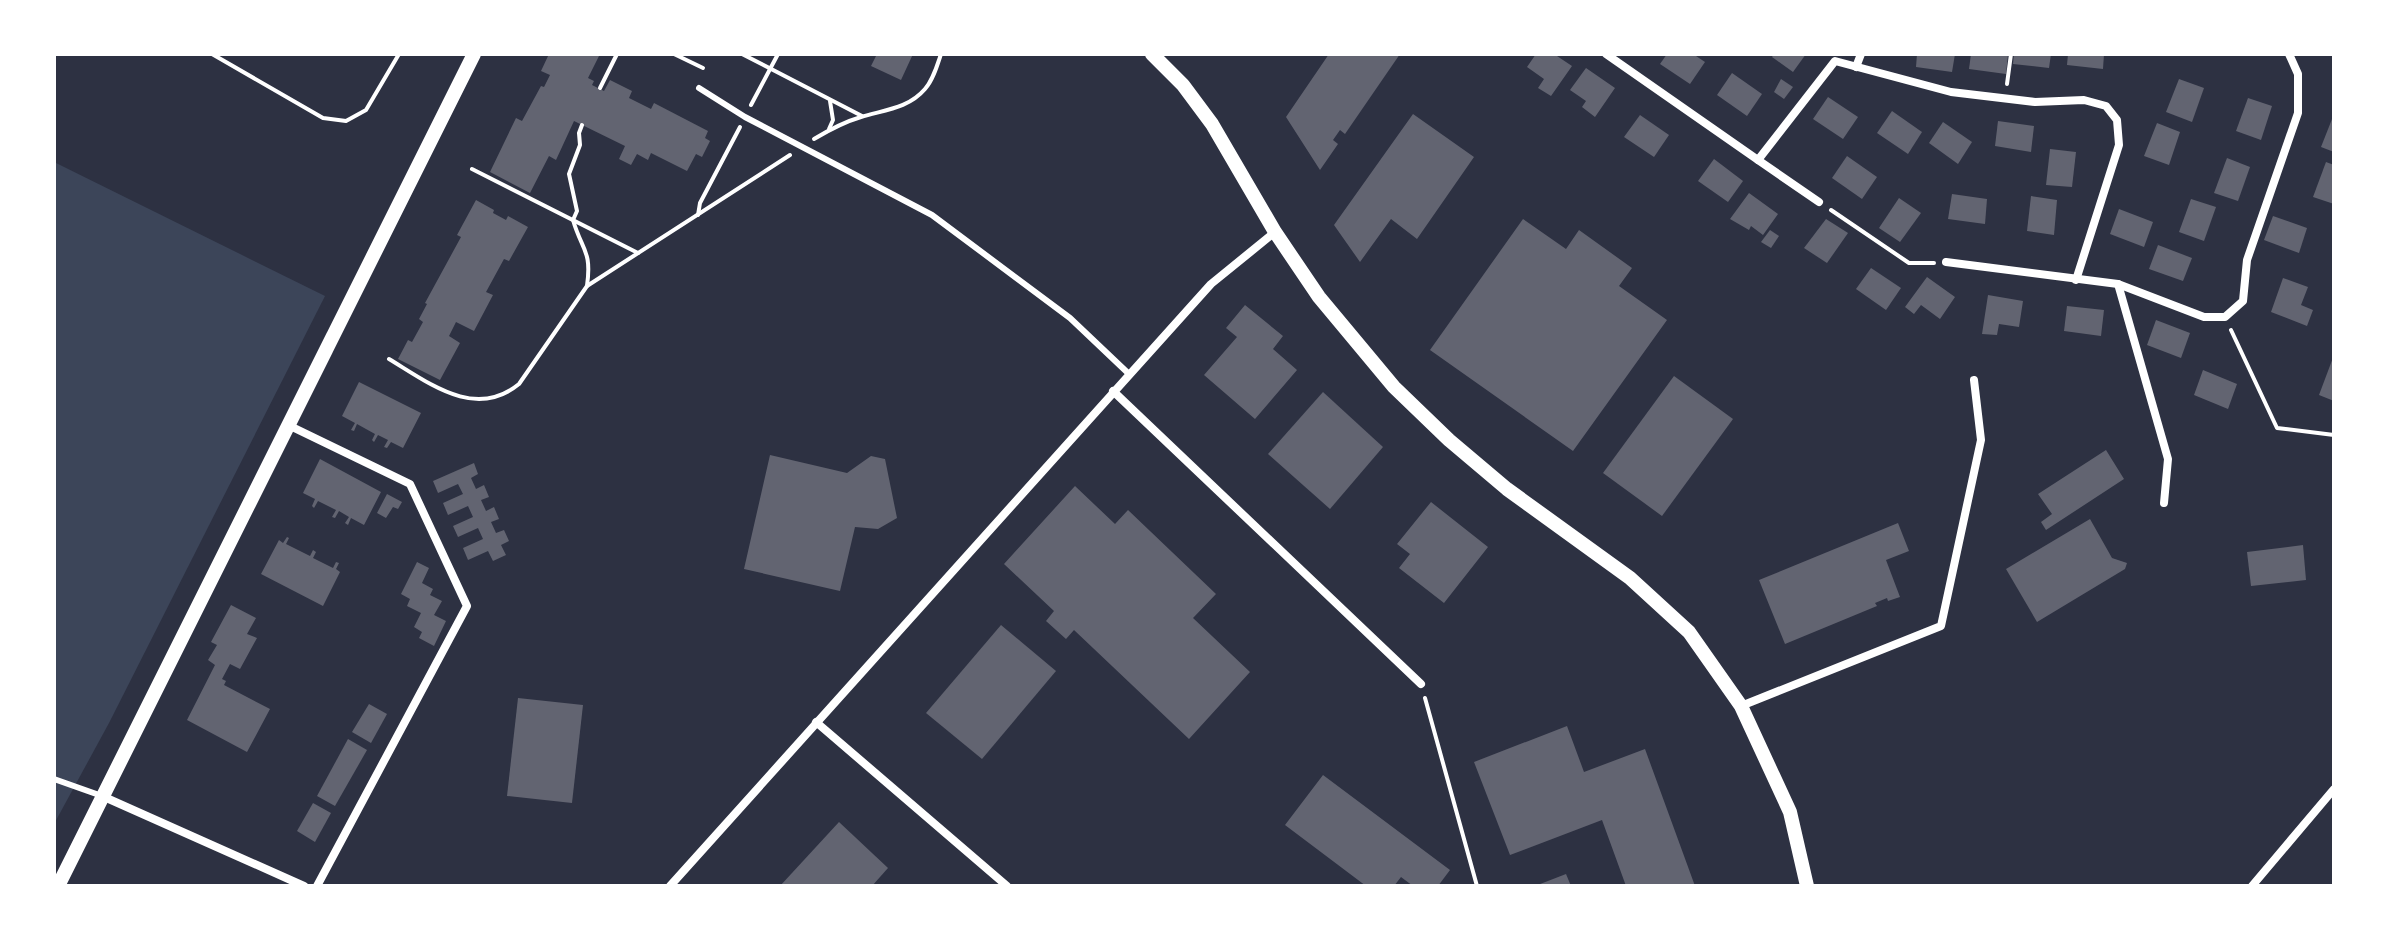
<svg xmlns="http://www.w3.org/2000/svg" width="2388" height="940" font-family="'Public Sans',sans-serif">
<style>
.green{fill:#3c4559}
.building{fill:#626471}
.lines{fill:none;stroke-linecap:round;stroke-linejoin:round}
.path{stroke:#fff;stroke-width:4}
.service{stroke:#fff;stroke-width:6}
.minor{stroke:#fff;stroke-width:8}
.tertiary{stroke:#fff;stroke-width:14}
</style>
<rect width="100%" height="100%" fill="#2d3142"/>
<path class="green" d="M54 162 325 296 109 723 54 824Z"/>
<g class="building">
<path d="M549 54H600L588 78 594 81 592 85 604 91 610 80 632 91 629 98 651 109 654 103 708 131 705 138 710 141 702 157 696 154 687 171 651 153 648 160 637 154 631 165 619 159 625 146 574 121 556 160 549 156 530 193 490 172 516 118 522 121 541 86 544 87 550 75 541 71Z"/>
<path d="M877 54H913L901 80 871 66Z"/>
<path d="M1329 54H1400L1345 134 1340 130 1333 140 1338 144 1320 170 1286 117Z"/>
<path d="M1536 54H1554L1572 66 1551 96 1538 88 1544 79 1527 67Z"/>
<path d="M1667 54H1693L1705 62 1690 84 1660 64Z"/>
<path d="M1774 54H1806L1793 72 1772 57Z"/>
<path d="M1917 54H1955L1952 72 1916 67Z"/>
<path d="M1971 54H2008L2006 74 1969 69Z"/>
<path d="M2014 54H2051L2049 68 2013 64Z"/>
<path d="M2068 54H2104L2103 69 2067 65Z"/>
<path d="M1586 68 1615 88 1595 117 1582 107 1586 101 1570 90Z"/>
<path d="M1732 73 1762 94 1747 116 1717 95Z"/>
<path d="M1781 79 1793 87 1784 99 1774 92Z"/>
<path d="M2179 79 2204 88 2192 122 2166 112Z"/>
<path d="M1828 97 1858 117 1843 139 1813 119Z"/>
<path d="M2248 98 2272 106 2261 140 2236 131Z"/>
<path d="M1892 111 1922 132 1908 154 1877 133Z"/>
<path d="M1413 114 1474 157 1417 239 1391 219 1360 262 1334 225Z"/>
<path d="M2334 114V152L2321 147Z"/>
<path d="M1640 115 1669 135 1654 157 1624 137Z"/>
<path d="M1998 121 2034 126 2031 152 1995 146Z"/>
<path d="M1943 122 1972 142 1958 164 1929 143Z"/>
<path d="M2157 123 2180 132 2169 165 2144 156Z"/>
<path d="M2050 149 2076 152 2072 187 2046 185Z"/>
<path d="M1847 156 1877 177 1862 199 1832 178Z"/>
<path d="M2227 158 2250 167 2238 201 2214 193Z"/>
<path d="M1714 159 1743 181 1728 202 1698 181Z"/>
<path d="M2326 162 2334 165V204L2313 197Z"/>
<path d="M1749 193 1778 214 1763 235 1751 226 1749 230 1730 219Z"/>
<path d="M1952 194 1987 199 1985 224 1948 219Z"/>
<path d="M2031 196 2057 200 2054 235 2027 231Z"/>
<path d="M1899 198 1921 213 1900 242 1879 228Z"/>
<path d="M2191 199 2216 207 2204 241 2179 232Z"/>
<path d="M476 200 494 210 493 213 506 220 508 216 528 227 509 261 504 259 486 292 493 295 474 331 456 322 449 336 460 343 440 380 398 359 408 340 412 342 423 322 419 319 427 304 425 303 461 237 457 235Z"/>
<path d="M2119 209 2153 222 2144 247 2110 234Z"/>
<path d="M2273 216 2307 228 2299 253 2264 240Z"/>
<path d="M1523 219 1566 249 1579 230 1632 268 1619 286 1667 320 1573 451 1430 350Z"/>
<path d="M1826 219 1848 233 1827 263 1804 248Z"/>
<path d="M1770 230 1779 236 1771 248 1761 242Z"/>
<path d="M2158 245 2192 258 2183 281 2149 269Z"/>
<path d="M1871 268 1901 288 1886 310 1856 289Z"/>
<path d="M1927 277 1955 297 1940 319 1921 305 1914 314 1905 307Z"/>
<path d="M2283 278 2308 287 2301 305 2313 310 2307 326 2271 312Z"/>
<path d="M1988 295 2023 301 2019 327 1999 324 1997 335 1982 334Z"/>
<path d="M1245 305 1283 336 1273 349 1297 370 1255 419 1204 375 1237 337 1226 328Z"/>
<path d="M2067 306 2104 310 2101 336 2064 331Z"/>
<path d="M2156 320 2190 333 2181 358 2147 345Z"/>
<path d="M2334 355V401L2319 395Z"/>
<path d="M2203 370 2237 384 2228 409 2194 395Z"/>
<path d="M1674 376 1733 419 1662 516 1603 473Z"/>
<path d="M359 382 421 413 403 448 391 442 387 448 384 447 388 440 378 435 374 442 372 440 375 434 357 424 354 431 351 430 355 423 342 416Z"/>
<path d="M1323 392 1383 447 1330 509 1268 454Z"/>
<path d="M2106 450 2124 479 2046 530 2041 522 2052 514 2038 494Z"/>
<path d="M770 455 847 473 871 456 885 459 897 518 878 529 855 527 840 591 744 569Z"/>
<path d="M320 459 381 492 364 525 351 518 348 525 345 523 349 517 339 511 335 518 332 517 336 510 318 501 314 508 312 506 315 499 303 493Z"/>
<path d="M474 463 478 474 471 478 476 489 484 485 489 497 481 500 486 511 494 507 499 519 491 522 496 533 504 530 509 541 501 545 506 555 493 561 488 551 468 560 463 548 483 539 478 528 458 537 453 526 473 517 468 506 448 515 443 503 463 494 458 484 438 493 433 481Z"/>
<path d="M1075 486 1115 524 1128 510 1216 594 1193 618 1250 672 1189 739 1074 630 1066 639 1046 621 1054 611 1004 564Z"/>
<path d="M387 494 402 502 398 509 393 507 386 518 377 513Z"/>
<path d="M1431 502 1488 547 1444 603 1399 568 1410 554 1397 544Z"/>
<path d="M2090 519 2112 558 2127 563 2125 569 2037 622 2006 569Z"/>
<path d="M1898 523 1909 551 1886 560 1900 597 1888 601 1887 598 1875 603 1877 606 1785 644 1759 580Z"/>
<path d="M287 537 289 538 286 544 310 556 313 550 316 552 313 558 333 568 336 562 339 563 336 569 340 572 323 606 261 574 279 540 283 543Z"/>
<path d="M2303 545 2306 580 2251 586 2247 552Z"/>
<path d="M417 562 429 568 422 583 433 589 430 595 442 601 434 615 446 621 434 646 419 638 422 632 414 627 421 613 407 606 410 599 401 594Z"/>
<path d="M231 605 256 618 247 634 257 638 240 669 230 664 222 679 226 681 224 685 270 709 247 752 187 720 215 665 208 660 217 645 211 642Z"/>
<path d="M1001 625 1056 671 982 759 926 713Z"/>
<path d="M518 698 583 705 572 803 507 796Z"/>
<path d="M369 704 387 714 371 743 352 732Z"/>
<path d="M1567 726 1584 772 1645 749 1695 886H1626L1602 820 1510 855 1474 762Z"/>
<path d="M348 739 367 750 335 806 317 796Z"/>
<path d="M1323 775 1450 870 1438 886H1413L1401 877 1394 886H1366L1285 825Z"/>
<path d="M313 803 331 813 315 842 297 831Z"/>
<path d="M839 822 888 868 872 886H780Z"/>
<path d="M1566 874 1571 886H1535Z"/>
</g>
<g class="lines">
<g class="path">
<path d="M212 54 323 118 346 121 366 110 399 54"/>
<path d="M674 54 703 68"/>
<path d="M742 54 862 116"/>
<path d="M2007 84 2011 54"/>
<path d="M600 88 617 54"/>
<path d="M751 105 778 54"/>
<path d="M829 129 833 120 830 101"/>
<path d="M814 139C829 130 844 122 861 117 883 110 908 109 925 89 933 80 937 66 941 54"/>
<path d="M472 169 638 253"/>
<path d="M1831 210 1909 263H1934"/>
<path d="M698 215 700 203 740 127"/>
<path d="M587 286 790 155"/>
<path d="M2231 330 2277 428 2334 435"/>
<path d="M389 359C429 383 475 420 519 384L587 286C592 250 582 251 573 220L577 211 569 174 580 145 579 133 582 125"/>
<path d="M1425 698 1477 886"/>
</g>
<g class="service">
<path d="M699 88 745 117 932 215 1070 318 1129 374"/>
<path d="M54 779 102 796"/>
</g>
<g class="minor">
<path d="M1606 54 1758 160 1835 61 1951 92 2035 102 2084 100 2106 106 2117 120 2119 145 2076 280"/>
<path d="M1856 67 1861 54"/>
<path d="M1758 160 1819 202"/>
<path d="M1946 262 2118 284 2204 317H2225L2243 301 2247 260 2298 113V74L2289 54"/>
<path d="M2118 284 2168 459 2164 503"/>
<path d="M1113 391 1421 684"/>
<path d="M288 425 410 484 467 606 317 886"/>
<path d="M1741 706 1941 626 1981 440 1974 380"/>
<path d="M816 722 1007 886"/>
<path d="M102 796 304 886"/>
<path d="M670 886 1211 284 1275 232"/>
<path d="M2252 886 2334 789"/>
</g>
<g class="tertiary">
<path d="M1152 54 1183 85 1212 124 1275 232 1319 297 1394 387 1449 440 1507 489 1630 578 1689 632 1741 706 1790 812 1807 886"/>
<path d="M58 886 474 54"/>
</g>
</g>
<rect width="2388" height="940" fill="none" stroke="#ffffff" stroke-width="112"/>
</svg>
